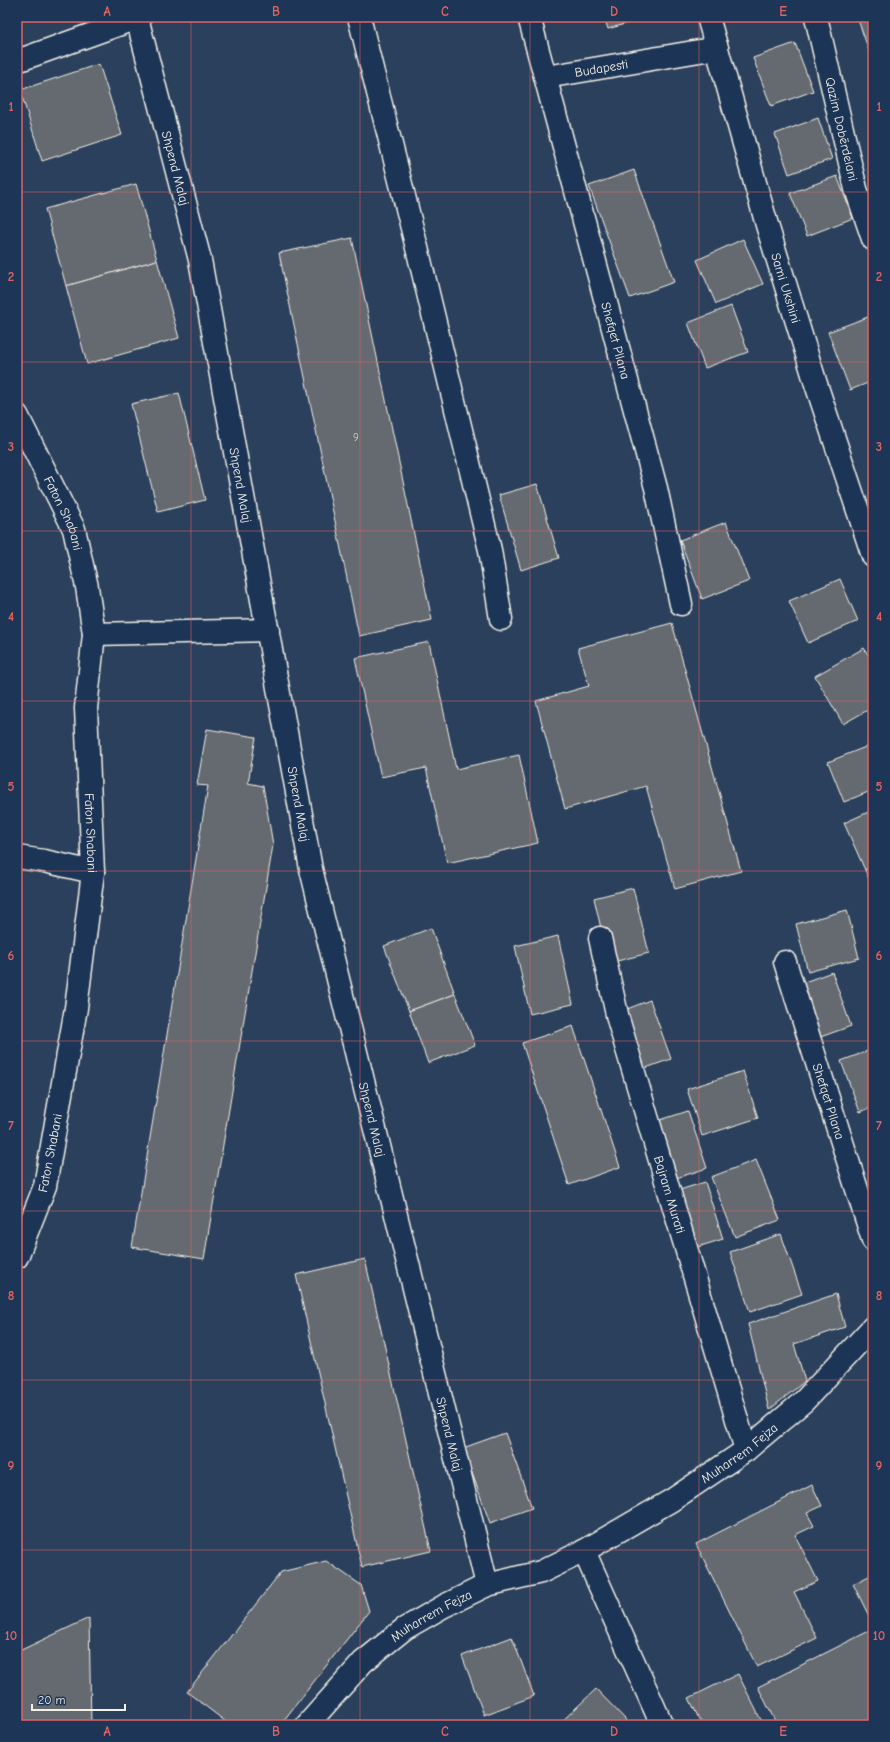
<svg xmlns="http://www.w3.org/2000/svg" width="890" height="1742" font-family="'Comic Neue',sans-serif">
<style>
.building{fill:#656b70;stroke:#f4f1e8}
.lines{fill:none;stroke-linecap:round;stroke-linejoin:round}
.minor-casing{stroke:#f4f1e8;stroke-width:25}
.tertiary-casing{stroke:#f4f1e8;stroke-width:25}
.minor{stroke:#1d3557;stroke-width:22}
.tertiary{stroke:#1d3557;stroke-width:22}
.grid{fill:none;stroke:#df6462;stroke-width:1;stroke-opacity:0.55}
.labels{text-anchor:middle;dominant-baseline:central;stroke-width:3;stroke-linejoin:round;paint-order:stroke}
.number-label{font-size:11px;fill:#d0d0ca}
.street-label{font-size:13px;fill:#f4f1e8;stroke:#1d3557}
.neatline{fill:none;stroke:#df6462;stroke-width:1.5}
.grid-label{font-size:13px;text-anchor:middle;font-weight:bold;fill:#df6462}
</style>
<rect width="100%" height="100%" fill="#2b405c"/>
<filter id="ink" filterUnits="userSpaceOnUse"><feTurbulence type="fractalNoise" baseFrequency=".025" numOctaves="2"/><feDisplacementMap in="SourceGraphic" scale="8" xChannelSelector="R" yChannelSelector="G"/><feConvolveMatrix kernelMatrix="1 2 1 2 8 2 1 2 1" color-interpolation-filters="sRGB"/></filter>
<g filter="url(#ink)">
<g class="building">
<path d="M604 17H648L608 29Z"/>
<path d="M857 17H873V62Z"/>
<path d="M795 43 813 91 771 106 753 58Z"/>
<path d="M99 64 122 135 42 161 20 90Z"/>
<path d="M818 118 832 159 789 174 775 134Z"/>
<path d="M634 170 674 282 630 298 589 186Z"/>
<path d="M837 176 853 218 807 236 790 193Z"/>
<path d="M136 184 157 260 66 286 45 209Z"/>
<path d="M352 238 432 620 359 636 279 253Z"/>
<path d="M743 239 763 284 716 304 697 260Z"/>
<path d="M157 260 179 338 87 364 66 286Z"/>
<path d="M731 306 748 352 705 368 688 323Z"/>
<path d="M873 315V381L850 390 828 332Z"/>
<path d="M179 393 205 500 158 512 131 404Z"/>
<path d="M537 484 559 558 521 570 499 495Z"/>
<path d="M726 522 749 581 702 599 680 540Z"/>
<path d="M840 579 858 621 808 643 789 601Z"/>
<path d="M672 623 741 871 675 889 646 786 565 809 536 701 589 686 578 648Z"/>
<path d="M429 642 456 769 519 755 538 843 447 863 426 768 381 777 355 658Z"/>
<path d="M864 648 873 663V707L843 724 815 676Z"/>
<path d="M207 729 256 737 248 783 263 786 273 845 204 1259 132 1247 208 786 197 785Z"/>
<path d="M873 744V790L844 802 828 762Z"/>
<path d="M873 810V866L865 870 844 823Z"/>
<path d="M873 866V888L865 870Z"/>
<path d="M633 888 649 953 609 963 594 898Z"/>
<path d="M847 910 859 958 808 972 796 924Z"/>
<path d="M431 928 455 994 409 1011 384 946Z"/>
<path d="M558 936 573 1004 530 1014 515 946Z"/>
<path d="M832 972 851 1026 815 1039 796 985Z"/>
<path d="M455 994 475 1045 428 1063 409 1011Z"/>
<path d="M650 1000 671 1059 632 1073 612 1015Z"/>
<path d="M573 1026 620 1167 569 1185 522 1043Z"/>
<path d="M873 1049V1107L860 1112 841 1061Z"/>
<path d="M743 1071 758 1118 702 1136 687 1089Z"/>
<path d="M688 1111 707 1168 664 1182 645 1125Z"/>
<path d="M756 1160 780 1220 735 1237 711 1177Z"/>
<path d="M705 1182 723 1239 685 1251 667 1194Z"/>
<path d="M781 1234 802 1294 750 1312 730 1252Z"/>
<path d="M365 1259 431 1551 362 1567 296 1275Z"/>
<path d="M836 1294 845 1327 794 1344 805 1381 769 1410 748 1324Z"/>
<path d="M505 1433 532 1508 490 1523 463 1448Z"/>
<path d="M812 1485 822 1506 807 1513 814 1526 795 1535 818 1581 794 1592 817 1638 757 1667 696 1544Z"/>
<path d="M326 1561 361 1585 369 1611 280 1725H230L187 1692 281 1572Z"/>
<path d="M873 1574V1624L853 1584Z"/>
<path d="M89 1618 91 1725H21L17 1652Z"/>
<path d="M871 1630 873 1634V1725H777L758 1687Z"/>
<path d="M512 1637 534 1696 484 1715 462 1656Z"/>
<path d="M738 1674 762 1722 756 1725H702L689 1698Z"/>
<path d="M596 1689 626 1720 621 1725H558Z"/>
</g>
<g class="lines">
<g class="minor-casing">
<g id="minor">
<path d="M359 17 419 256 490 550 501 619"/>
<path id="s1" d="M529 17 656 488 681 604"/>
<path id="s2" d="M708 17 767 225 816 384 873 556"/>
<path id="s3" d="M816 17 856 189 873 239"/>
<path id="s4" d="M137 18 200 260 311 869 487 1585"/>
<path d="M17 61 140 17"/>
<path id="s5" d="M546 77 717 48"/>
<path id="s6" d="M17 415 74 529 87 587 94 634 86 708 93 872 76 1008 45 1186 17 1257"/>
<path d="M94 634 268 630"/>
<path d="M17 857 44 861 93 872"/>
<path id="s7" d="M600 938 618 1019 746 1450"/>
<path id="s8" d="M785 962 873 1240"/>
<path d="M584 1551 662 1725"/>
</g>
</g>
<g class="tertiary-casing">
<g id="tertiary">
<path id="s9" d="M307 1725 363 1662 404 1629 444 1606 487 1585 541 1572 584 1551 672 1500 746 1450 804 1401 873 1327"/>
</g>
</g>
<use href="#minor" class="minor"/>
<use href="#tertiary" class="tertiary"/>
</g>
</g>
<path class="grid" d="M191 17V1725M360 17V1725M530 17V1725M699 17V1725M17 192H873M17 362H873M17 531H873M17 701H873M17 871H873M17 1041H873M17 1211H873M17 1380H873M17 1550H873"/>
<g class="labels">
<g class="number-label">
<text x="356" y="437">9</text>
</g>
<g class="street-label">
<text stroke="none"><textPath href="#s5" startOffset="56">Budapesti</textPath></text>
<text stroke="none"><textPath href="#s3" startOffset="115">Qazim Dobërdelani</textPath></text>
<text stroke="none"><textPath href="#s4" startOffset="155">Shpend Malaj</textPath></text>
<text stroke="none"><textPath href="#s2" startOffset="282">Sami Ukshini</textPath></text>
<text stroke="none"><textPath href="#s1" startOffset="335">Shefqet Pllana</textPath></text>
<text stroke="none"><textPath href="#s4" startOffset="479">Shpend Malaj</textPath></text>
<text stroke="none"><textPath href="#s6" startOffset="109">Faton Shabani</textPath></text>
<text stroke="none"><textPath href="#s4" startOffset="803">Shpend Malaj</textPath></text>
<text stroke="none"><textPath href="#s6" startOffset="434">Faton Shabani</textPath></text>
<text stroke="none"><textPath href="#s8" startOffset="146">Shefqet Pllana</textPath></text>
<text stroke="none"><textPath href="#s4" startOffset="1127">Shpend Malaj</textPath></text>
<text transform="translate(50 1153) rotate(-79)">Faton Shabani</text>
<text stroke="none"><textPath href="#s7" startOffset="266">Bajram Murati</textPath></text>
<text stroke="none"><textPath href="#s4" startOffset="1451">Shpend Malaj</textPath></text>
<text stroke="none"><textPath href="#s9" startOffset="518">Muharrem Fejza</textPath></text>
<text stroke="none"><textPath href="#s9" startOffset="167">Muharrem Fejza</textPath></text>
</g>
</g>
<rect width="890" height="1742" fill="none" stroke="#1d3557" stroke-width="44"/>
<path d="M32 1704v6h93v-6" fill="none" stroke="#f4f1e8" stroke-width="2"/>
<text x="38" y="1704" font-size="12" fill="#f4f1e8" stroke="#1d3557" stroke-width="3" paint-order="stroke">20 m</text>
<rect x="22" y="22" width="846" height="1698" class="neatline"/>
<g class="grid-label">
<text x="107" y="16">A</text>
<text x="276" y="16">B</text>
<text x="445" y="16">C</text>
<text x="614" y="16">D</text>
<text x="783" y="16">E</text>
<text x="11" y="111">1</text>
<text x="879" y="111">1</text>
<text x="11" y="281">2</text>
<text x="879" y="281">2</text>
<text x="11" y="451">3</text>
<text x="879" y="451">3</text>
<text x="11" y="621">4</text>
<text x="879" y="621">4</text>
<text x="11" y="791">5</text>
<text x="879" y="791">5</text>
<text x="11" y="960">6</text>
<text x="879" y="960">6</text>
<text x="11" y="1130">7</text>
<text x="879" y="1130">7</text>
<text x="11" y="1300">8</text>
<text x="879" y="1300">8</text>
<text x="11" y="1470">9</text>
<text x="879" y="1470">9</text>
<text x="11" y="1640">10</text>
<text x="879" y="1640">10</text>
<text x="107" y="1736">A</text>
<text x="276" y="1736">B</text>
<text x="445" y="1736">C</text>
<text x="614" y="1736">D</text>
<text x="783" y="1736">E</text>
</g>
</svg>
